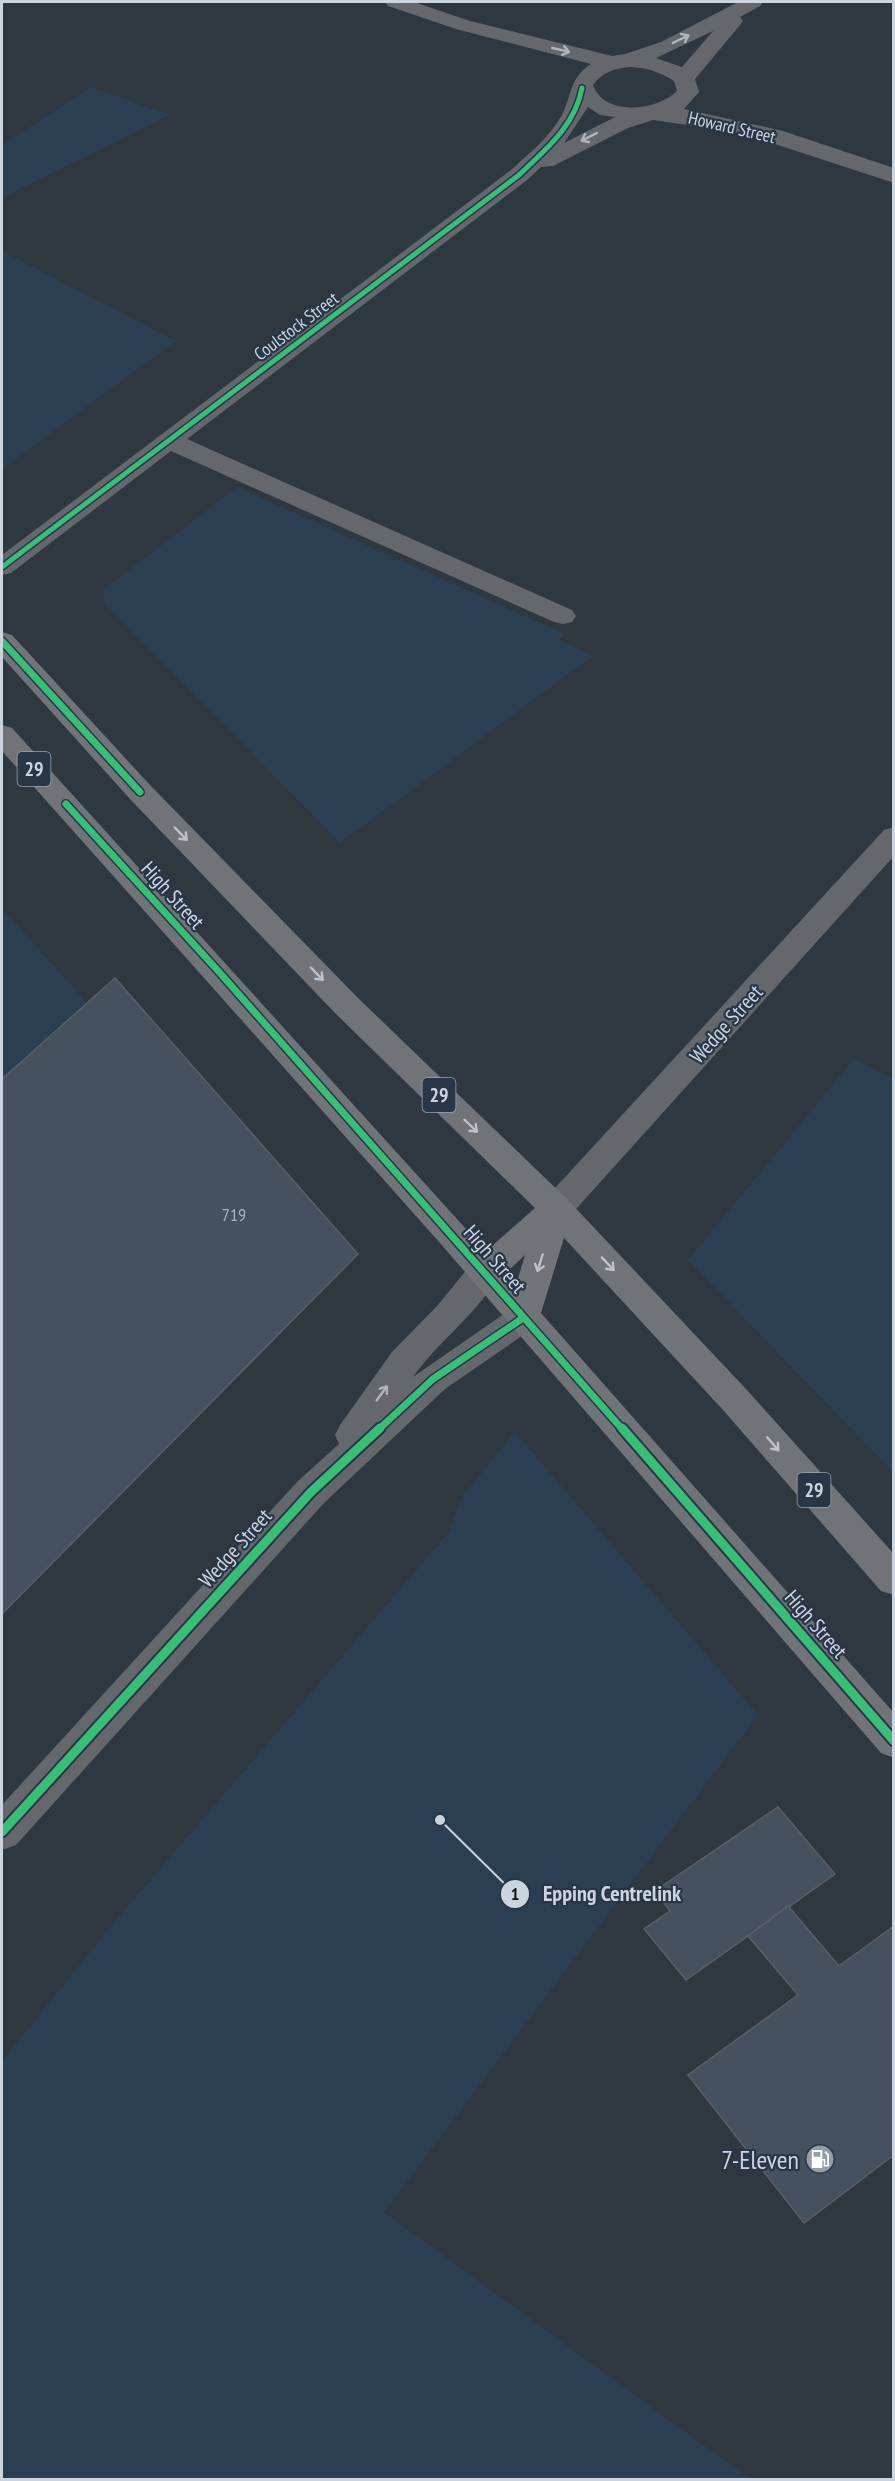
<svg xmlns="http://www.w3.org/2000/svg" width="895" height="2481" font-family="'PT Sans Narrow',sans-serif">
<style>
.built{fill:#2c3e51}
.building{fill:#45515f;stroke:#585f66;stroke-width:1.5}
.lines{fill:none;stroke-linecap:round;stroke-linejoin:round}
.minor{fill:#64686c;fill-rule:evenodd}
.major{fill:#707479;fill-rule:evenodd}
.cycleway-far2-casing{stroke:#283647;stroke-width:8}
.cycleway-far1-casing{stroke:#283647;stroke-width:10}
.cycleway-casing{stroke:#283647;stroke-width:13}
.cycleway-far2{stroke:#3abd76;stroke-width:5}
.cycleway-far1{stroke:#3abd76;stroke-width:7}
.cycleway{stroke:#3abd76;stroke-width:9}
.oneway{stroke:#adb4bc}
.oneway2{stroke:#bac2cb}
.labels{text-anchor:middle;dominant-baseline:central;stroke-width:4.5;stroke-linejoin:round;paint-order:stroke}
.far-street-label{font-size:18px;fill:#ccd5df;stroke:#283647}
.number-label{font-size:18px;fill:#aab4bf}
.shield{fill:#283647;stroke:#9ba5b1;stroke-width:1.5}
.shield-label{font-size:20px;font-weight:bold;fill:#ccd5df}
.street-label{font-size:21px;fill:#ccd5df;stroke:#283647}
.near-poi-label{font-size:26px;fill:#ccd5df;stroke:#283647;text-anchor:end}
.leader{fill:none;stroke:#ccd5df;stroke-width:2}
.callout-dot{fill:#ccd5df;stroke:#283647;stroke-width:2}
.mark-label{font-size:18px;text-anchor:middle;font-weight:bold;fill:#111}
.callout-label{font-size:22px;text-anchor:middle;font-weight:bold;fill:#ccd5df;stroke:#283647;stroke-width:4.5;stroke-linejoin:round;paint-order:stroke}
</style>
<rect width="100%" height="100%" fill="#2f3740"/>
<g class="built">
<path d="M91 87 170 115 2 198V145Z"/>
<path d="M2 251 176 341 2 469Z"/>
<path d="M237 487 565 634 559 640 593 656 340 843 105 604 103 590Z"/>
<path d="M2 908 86 1002 2 1079Z"/>
<path d="M854 1059 893 1079V1472L688 1260Z"/>
<path d="M515 1432 758 1715 384 2212 750 2479H2V2061L111 1926 449 1532 461 1498Z"/>
</g>
<g class="building">
<path d="M115 978 358 1254 2 1614V1079Z"/>
<path d="M778 1807 835 1874 686 1980 644 1929 670 1911 655 1891Z"/>
<path d="M788 1906 839 1966 894 1926V2155L804 2223 688 2075 798 1995 748 1936Z"/>
</g>
<g class="lines">
<g class="minor">
<path d="M385 2H414L470 21 612 56 625 54 661 42 738 2H763L760 6 740 17 743 21 740 25 695 79 699 92 684 109 783 131 894 168V183L741 133 653 120 628 128 553 166 541 167 527 180 187 439 572 610 576 616 572 622 563 624 554 622 171 451 11 573 2 575V555L511 170C527 155 545 141 557 123 573 101 566 80 591 64L456 29 388 6ZM713 31 682 67 656 58ZM631 67C647 68 660 72 674 81L677 91C658 111 604 117 593 85 603 72 615 68 631 67ZM588 107 600 115 615 117 564 143Z"/>
<path d="M894 827V856L568 1218 556 1222 544 1218 540 1209 544 1200 884 830Z"/>
<path d="M484 1259 496 1263 501 1272C479 1313 439 1340 413 1377L511 1309 523 1305 535 1309 540 1318 535 1327 445 1389 324 1503 16 1845 2 1850V1805L298 1481 339 1444 335 1435 340 1425 392 1352 438 1305 472 1263Z"/>
</g>
<path class="major" d="M2 632 12 635 150 785 359 999 568 1200 747 1390 894 1554V1595L881 1591 723 1410 564 1238 541 1313 894 1713V1758L881 1753 440 1243 2 751V725L12 728 486 1251 535 1208 337 1015 130 799 2 657ZM525 1255 516 1285 506 1273Z"/>
<g class="cycleway-far2-casing">
<path id="cycleway-far2" d="M2 567 519 175C546 149 575 126 582 88"/>
</g>
<g class="cycleway-far1-casing">
<g id="cycleway-far1">
<path d="M2 641 140 792"/>
<path d="M66 804 220 973 623 1430"/>
<path d="M378 1430 433 1379 523 1318"/>
</g>
</g>
<g class="cycleway-casing">
<g id="cycleway">
<path d="M622 1428 894 1741"/>
<path d="M2 1832 311 1492 380 1428"/>
</g>
</g>
<use href="#cycleway-far2" class="cycleway-far2"/>
<use href="#cycleway-far1" class="cycleway-far1"/>
<use href="#cycleway" class="cycleway"/>
</g>
<defs><path id="oneway-shaft" d="M-6 0H5M1.5-3L5.5 0L1.5 3" fill="none" stroke-width="1.6" stroke-linecap="round" stroke-linejoin="round" transform="scale(1.5)"/></defs>
<g class="oneway">
<use href="#oneway-shaft" transform="translate(681 39) rotate(-26)"/>
<use href="#oneway-shaft" transform="translate(561 50) rotate(13)"/>
<use href="#oneway-shaft" transform="translate(589 137) rotate(153)"/>
<use href="#oneway-shaft" transform="translate(382 1393) rotate(-54)"/>
</g>
<g class="oneway2">
<use href="#oneway-shaft" transform="translate(181 834) rotate(46)"/>
<use href="#oneway-shaft" transform="translate(317 974) rotate(46)"/>
<use href="#oneway-shaft" transform="translate(471 1126) rotate(44)"/>
<use href="#oneway-shaft" transform="translate(540 1263) rotate(107)"/>
<use href="#oneway-shaft" transform="translate(608 1264) rotate(47)"/>
<use href="#oneway-shaft" transform="translate(773 1444) rotate(49)"/>
</g>
<defs>
<g id="fuel-disc" transform="scale(1.5)"><circle r="9.5" fill="#959ea7" stroke="#283647"/><path d="M-5.5-6h7V0h2V4h1.3V-2.5L3-4.5l.8-.8L6-3V5H2.5V1h-1V6h-7ZM-4.2-4.7v3.2H.2V-4.7Z" fill="#fff"/></g>
</defs>
<g fill-rule="evenodd">
<use href="#fuel-disc" x="820" y="2159"/>
</g>
<g class="labels">
<g class="far-street-label">
<text transform="translate(732 127) rotate(13)">Howard Street</text>
<text transform="translate(296 326) rotate(-37)">Coulstock Street</text>
</g>
<g class="number-label">
<text x="234" y="1214">719</text>
</g>
<g class="shield">
<rect x="17.5" y="752" width="33" height="34" rx="4.5"/>
<rect x="422.5" y="1078" width="33" height="34" rx="4.5"/>
<rect x="797.5" y="1473" width="33" height="34" rx="4.5"/>
</g>
<g class="shield-label">
<text x="34" y="769">29</text>
<text x="439" y="1095">29</text>
<text x="814" y="1490">29</text>
</g>
<g class="street-label">
<text transform="translate(173 895) rotate(48)">High Street</text>
<text transform="translate(726 1024) rotate(-48)">Wedge Street</text>
<text transform="translate(495 1259) rotate(49)">High Street</text>
<text transform="translate(235 1548) rotate(-48)">Wedge Street</text>
<text transform="translate(816 1624) rotate(49)">High Street</text>
</g>
<g class="near-poi-label">
<text x="799" y="2159">7-Eleven</text>
</g>
</g>
<path class="leader" d="M440 1820L515 1894"/>
<g class="callout-dot">
<circle cx="440" cy="1820" r="6"/>
<circle cx="515" cy="1894" r="15"/>
</g>
<g class="mark-label">
<text x="515" y="1900">1</text>
</g>
<g class="callout-label">
<text x="612" y="1901">Epping Centrelink</text>
</g>
<rect width="895" height="2481" fill="none" stroke="#ccd5df" stroke-width="6"/>
</svg>
